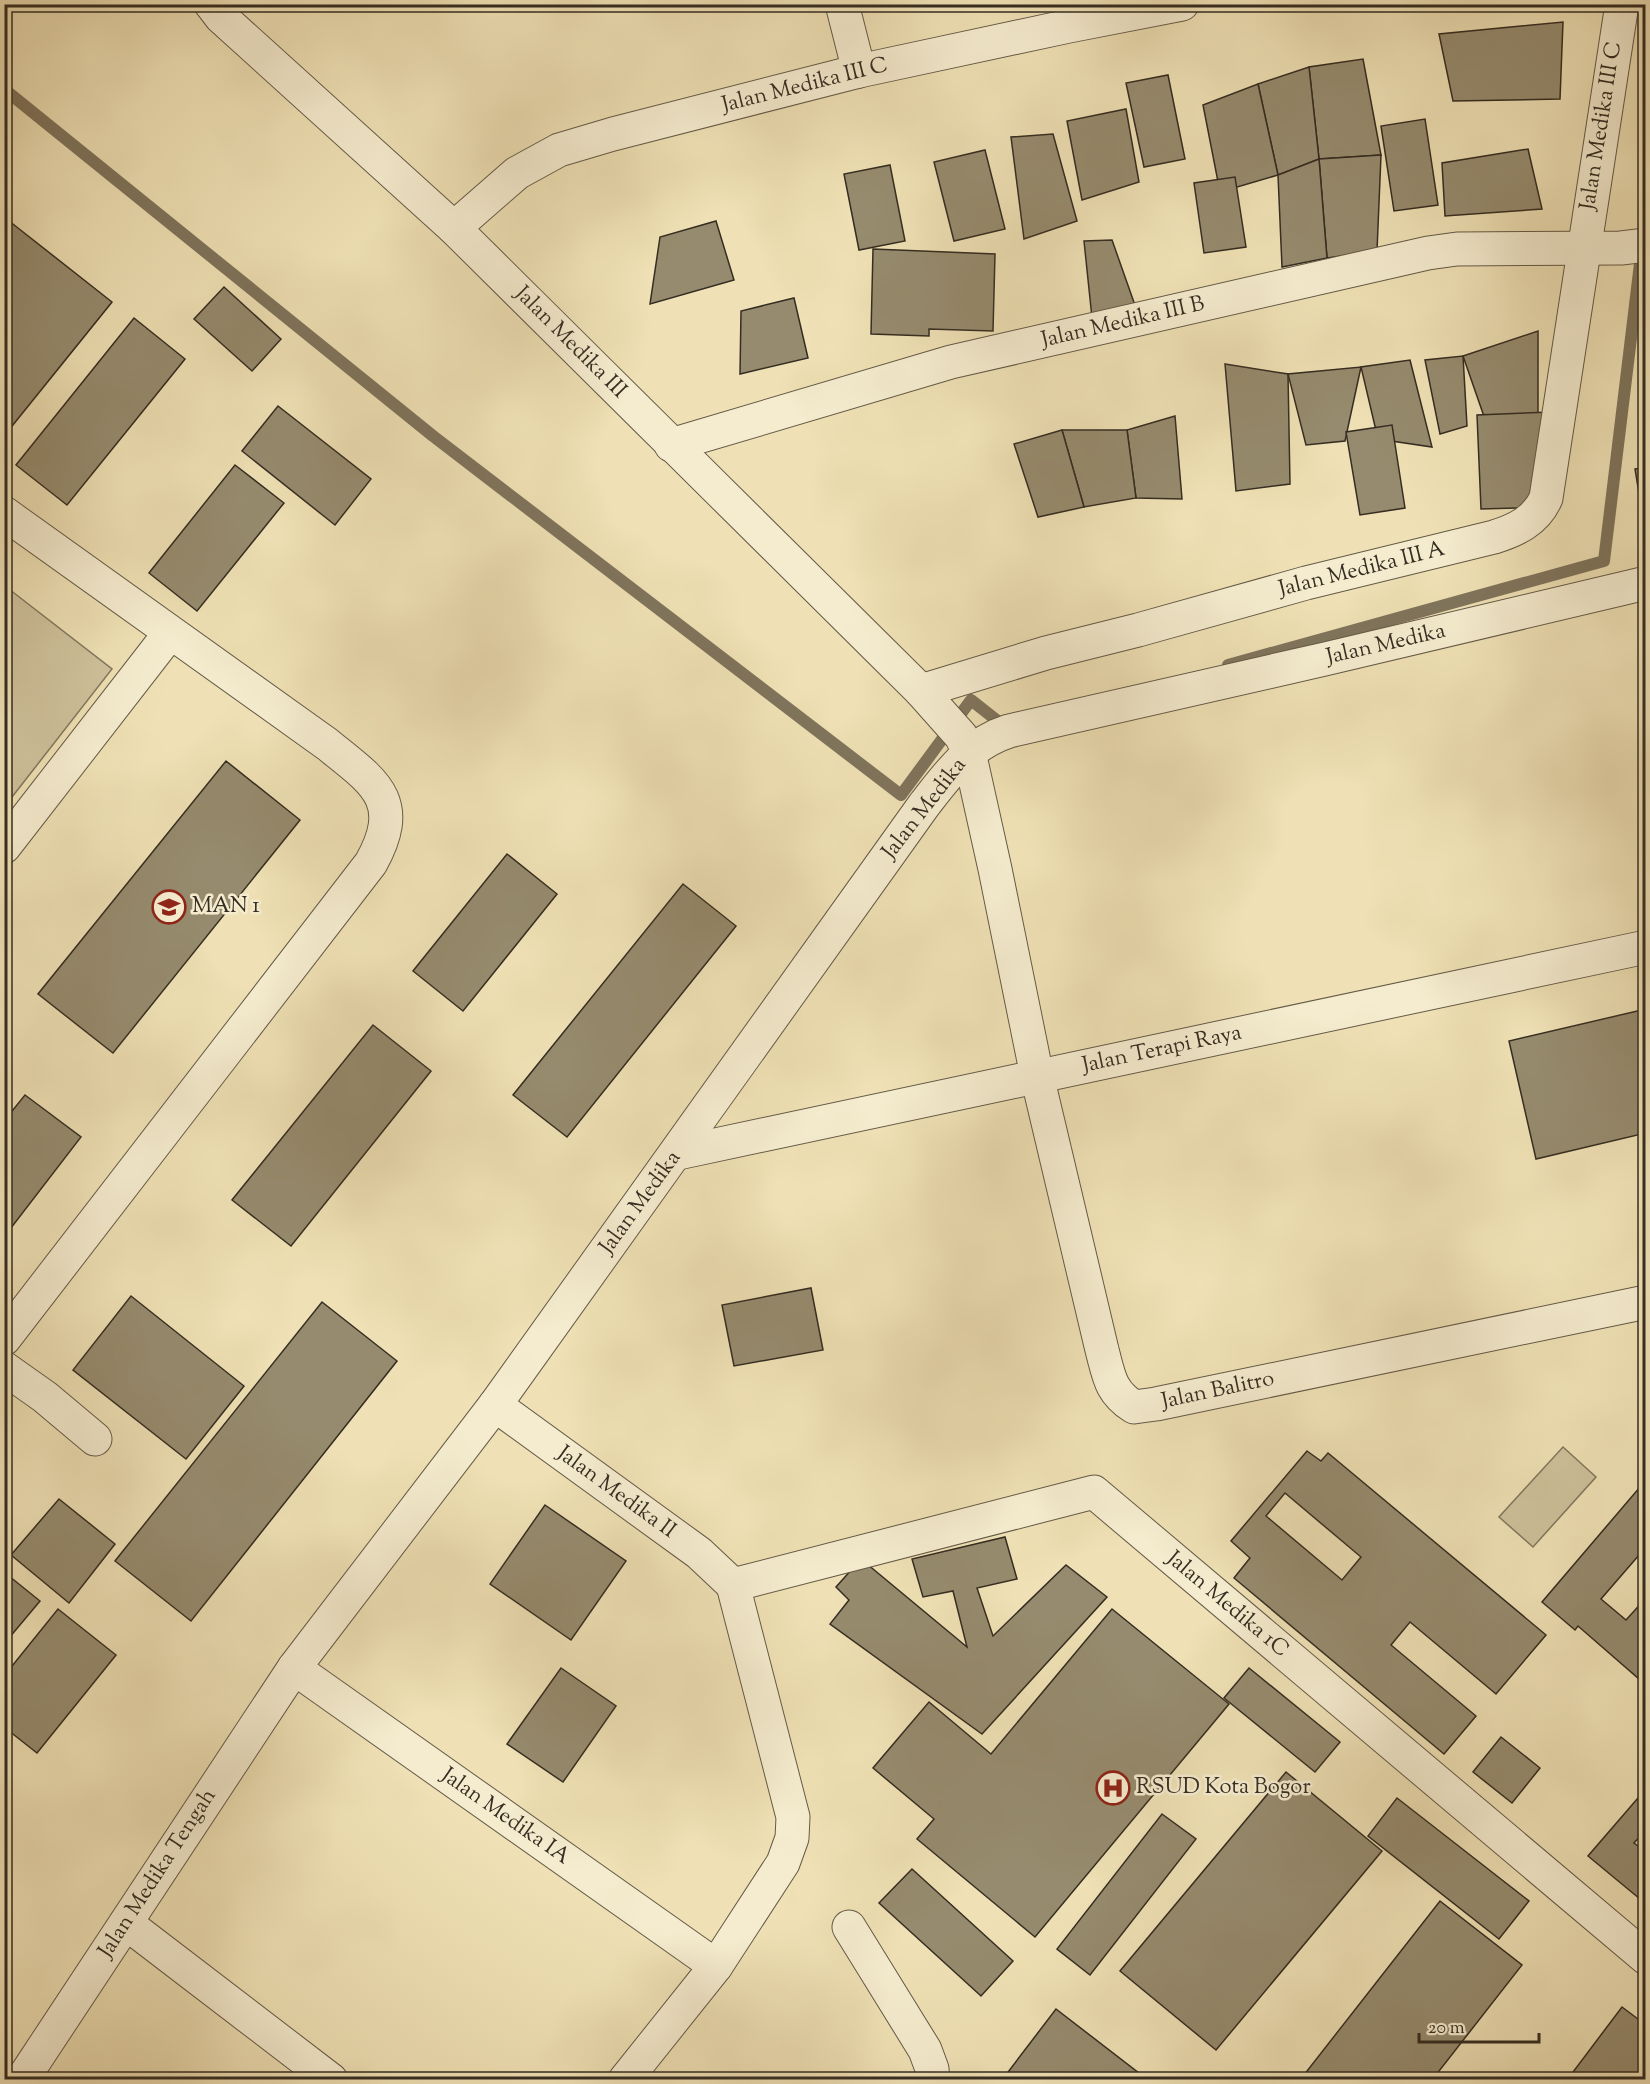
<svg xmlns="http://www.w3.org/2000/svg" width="1650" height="2084" font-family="'Sorts Mill Goudy',serif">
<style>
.green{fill:#cfc29c;stroke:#82785f;stroke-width:1.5}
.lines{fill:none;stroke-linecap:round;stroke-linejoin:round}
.stream{stroke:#7f745c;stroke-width:12}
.building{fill:#968b6e;stroke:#352d22;stroke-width:1.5;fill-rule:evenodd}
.minor-casing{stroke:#645a47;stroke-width:35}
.minor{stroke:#f5eccf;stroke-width:33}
.labels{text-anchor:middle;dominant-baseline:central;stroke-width:5;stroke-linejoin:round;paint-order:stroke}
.street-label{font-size:22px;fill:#352d22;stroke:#f5eccf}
.poi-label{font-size:22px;fill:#352d22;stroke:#f5eccf;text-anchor:start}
</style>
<rect width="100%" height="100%" fill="#efe1b5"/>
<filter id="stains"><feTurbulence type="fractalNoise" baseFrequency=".00333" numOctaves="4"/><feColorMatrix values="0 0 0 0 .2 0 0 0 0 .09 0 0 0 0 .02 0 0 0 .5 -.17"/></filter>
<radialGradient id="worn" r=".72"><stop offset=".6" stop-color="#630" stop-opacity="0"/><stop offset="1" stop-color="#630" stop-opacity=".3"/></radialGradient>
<g class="green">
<path d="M5 586 112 669 5 806V585Z"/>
<path d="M1563 1447 1596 1477 1533 1547 1499 1517Z"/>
</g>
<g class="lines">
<g class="stream">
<path d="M4 89 433 436 901 795 971 700 1004 726 1008 725"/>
<path d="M1228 665 1604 561 1646 214"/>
</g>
</g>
<g class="building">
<path d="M1563 22 1560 99 1453 101 1439 34Z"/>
<path d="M1363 59 1381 155 1319 159 1309 67Z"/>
<path d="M1309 67 1319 159 1278 175 1258 84Z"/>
<path d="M1168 75 1185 159 1144 167 1126 83Z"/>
<path d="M1258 84 1278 175 1220 192 1203 105Z"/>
<path d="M1126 109 1139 182 1082 200 1067 121Z"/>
<path d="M1425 119 1438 205 1394 211 1381 126Z"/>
<path d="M1053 134 1077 221 1024 239 1011 137Z"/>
<path d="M1528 149 1542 209 1445 216 1442 163Z"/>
<path d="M985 150 1005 229 954 241 934 162Z"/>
<path d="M1381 155 1377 251 1327 258 1319 159Z"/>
<path d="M1319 159 1327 258 1282 267 1278 175Z"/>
<path d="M890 165 905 241 859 250 844 174Z"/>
<path d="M1235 177 1246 247 1204 253 1194 183Z"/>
<path d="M4 217 112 302 4 436Z"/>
<path d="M716 221 734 280 650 304 660 237Z"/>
<path d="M1112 240 1137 311 1092 318 1084 241Z"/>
<path d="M873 249 995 254 993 331 929 329V336L871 334Z"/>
<path d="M224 287 281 339 252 371 194 319Z"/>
<path d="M794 298 808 358 740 374 741 311Z"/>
<path d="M134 318 185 359 67 505 16 465Z"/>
<path d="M1538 331V416L1495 448 1463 356Z"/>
<path d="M1463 356 1467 426 1440 434 1425 360Z"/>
<path d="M1410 360 1432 447 1378 439 1361 367Z"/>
<path d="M1225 364 1288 374 1290 484 1236 491Z"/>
<path d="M1361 367 1345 441 1306 445 1288 374Z"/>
<path d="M278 406 371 479 335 525 242 451Z"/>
<path d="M1551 412 1554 507 1481 509 1477 415Z"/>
<path d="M1175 416 1182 499 1136 498 1127 430Z"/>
<path d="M1392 425 1405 508 1360 515 1346 432Z"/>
<path d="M1062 430H1127L1136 498 1084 507Z"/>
<path d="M1062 430 1084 507 1038 517 1014 444Z"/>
<path d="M235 465 284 503 197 611 149 573Z"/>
<path d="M1646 468V537L1635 469Z"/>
<path d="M226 761 300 820 113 1053 38 994Z"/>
<path d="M507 854 557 894 463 1011 413 971Z"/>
<path d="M683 884 736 926 567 1137 513 1095Z"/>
<path d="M1646 1009V1133L1536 1159 1509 1041Z"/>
<path d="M373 1025 431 1071 291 1246 232 1200Z"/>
<path d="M25 1095 81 1137 4 1237V1121Z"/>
<path d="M811 1288 823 1350 734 1366 722 1305Z"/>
<path d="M131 1296 244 1386 186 1459 73 1370Z"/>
<path d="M322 1302 397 1361 191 1621 115 1561Z"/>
<path d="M1307 1451 1321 1461 1328 1453 1546 1635 1496 1694 1410 1622 1391 1645 1476 1716 1444 1754 1234 1578 1250 1558 1231 1541ZM1285 1493 1361 1557 1342 1580 1266 1516Z"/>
<path d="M1646 1480V1547L1601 1599 1626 1620 1646 1598V1685L1578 1626 1575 1630 1542 1602Z"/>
<path d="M59 1499 115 1544 69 1603 11 1555Z"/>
<path d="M545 1505 626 1561 571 1640 490 1584Z"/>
<path d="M1005 1537 1017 1579 977 1588 993 1636 1066 1565 1107 1597 982 1734 830 1624 849 1600 836 1587 861 1559 967 1647 953 1591 923 1597 912 1559Z"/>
<path d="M4 1572 40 1601 4 1644Z"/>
<path d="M58 1609 116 1655 37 1753 4 1727V1676Z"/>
<path d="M1112 1609 1229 1704 1035 1937 917 1839 934 1819 873 1768 929 1702 991 1754Z"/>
<path d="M561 1668 616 1706 563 1782 507 1744Z"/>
<path d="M1249 1668 1340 1742 1315 1772 1224 1698Z"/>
<path d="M1501 1737 1540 1768 1512 1803 1473 1772Z"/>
<path d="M1286 1772 1382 1851 1216 2050 1120 1971Z"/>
<path d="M1397 1798 1529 1901 1499 1939 1368 1836Z"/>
<path d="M1638 1798 1646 1804V1830L1634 1843 1646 1852V1904L1588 1856Z"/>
<path d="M1162 1814 1196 1839 1090 1975 1057 1949Z"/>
<path d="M912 1869 1013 1961 981 1996 879 1903Z"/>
<path d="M1440 1901 1522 1965 1432 2080H1300Z"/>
<path d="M1622 2007 1646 2025V2080H1567Z"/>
<path d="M1056 2009 1148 2080H1002Z"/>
</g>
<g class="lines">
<g class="minor-casing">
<g id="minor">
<path d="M211 4 221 17 454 228 921 691 961 736 969 752 995 869 1037 1076 1102 1350C1109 1376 1110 1392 1134 1407L1156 1404 1646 1302"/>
<path d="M842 4 859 71"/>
<path d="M454 228 517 173 559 150 613 134 859 71 1069 26 1182 4"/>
<path d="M671 445 951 362 1428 253 1457 249 1621 248 1646 245"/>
<path d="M4 513 327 744C374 782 406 800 371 863L4 1339"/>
<path d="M921 691 1046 653 1138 630 1306 583 1494 537C1516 530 1536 521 1546 498L1622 4"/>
<path d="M4 847 170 633"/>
<path d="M678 1153 1646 947"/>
<path d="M4 1368 45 1397 95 1439"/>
<path d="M495 1405 699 1553 733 1585"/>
<path d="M733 1585 1094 1492 1646 1958"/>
<path d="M294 1668 716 1966"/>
<path d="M126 1923 331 2080"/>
<path d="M849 1927 925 2050 932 2069 933 2080"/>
<path d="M22 2080 294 1668 495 1405 924 805C949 773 969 744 1009 731L1325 659 1646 583"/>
<path d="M625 2080 716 1966 783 1863 792 1838 793 1817 733 1585"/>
</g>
</g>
<use href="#minor" class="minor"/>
</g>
<defs>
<g id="school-ring" transform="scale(1.725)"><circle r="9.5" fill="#f5eccf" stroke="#8f2418" stroke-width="1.5"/><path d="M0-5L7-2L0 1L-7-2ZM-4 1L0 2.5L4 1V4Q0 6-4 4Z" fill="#8f2418"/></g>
<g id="hospital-ring" transform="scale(1.725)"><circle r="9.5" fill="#f5eccf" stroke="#8f2418" stroke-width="1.5"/><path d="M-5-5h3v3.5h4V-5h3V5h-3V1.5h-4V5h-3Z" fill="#8f2418"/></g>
</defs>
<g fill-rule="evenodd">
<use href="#school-ring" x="169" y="907"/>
<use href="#hospital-ring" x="1113" y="1788"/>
</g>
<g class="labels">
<g class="street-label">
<text transform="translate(805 86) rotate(-14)">Jalan Medika III C</text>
<text transform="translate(1602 126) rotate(-81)">Jalan Medika III C</text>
<text transform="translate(1123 323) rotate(-13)">Jalan Medika III B</text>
<text transform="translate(570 343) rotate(45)">Jalan Medika III</text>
<text transform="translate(1362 570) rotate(-14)">Jalan Medika III A</text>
<text transform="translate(1386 645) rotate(-13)">Jalan Medika</text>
<text transform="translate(925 809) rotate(-52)">Jalan Medika</text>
<text transform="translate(1162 1050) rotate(-12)">Jalan Terapi Raya</text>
<text transform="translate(641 1203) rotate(-54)">Jalan Medika</text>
<text transform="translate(1218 1391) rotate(-12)">Jalan Balitro</text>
<text transform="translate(616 1493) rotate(36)">Jalan Medika II</text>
<text transform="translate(1227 1605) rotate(40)">Jalan Medika 1C</text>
<text transform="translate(505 1817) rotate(35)">Jalan Medika IA</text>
<text transform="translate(158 1874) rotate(-57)">Jalan Medika Tengah</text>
</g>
<g class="poi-label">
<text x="192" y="907">MAN 1</text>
<text x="1136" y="1788">RSUD Kota Bogor</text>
</g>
</g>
<rect width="1650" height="2084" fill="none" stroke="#efe1b5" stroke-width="24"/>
<rect x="6" y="6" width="1638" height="2072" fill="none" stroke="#352d22" stroke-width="3"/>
<rect x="12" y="12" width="1626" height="2060" fill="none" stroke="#352d22" stroke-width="1.5"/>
<path d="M1419 2033v9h120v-9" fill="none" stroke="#352d22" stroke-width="3"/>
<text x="1428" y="2033" font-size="18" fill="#352d22" stroke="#f5eccf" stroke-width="4.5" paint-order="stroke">20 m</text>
<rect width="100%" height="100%" filter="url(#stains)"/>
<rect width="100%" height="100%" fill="url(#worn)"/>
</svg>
